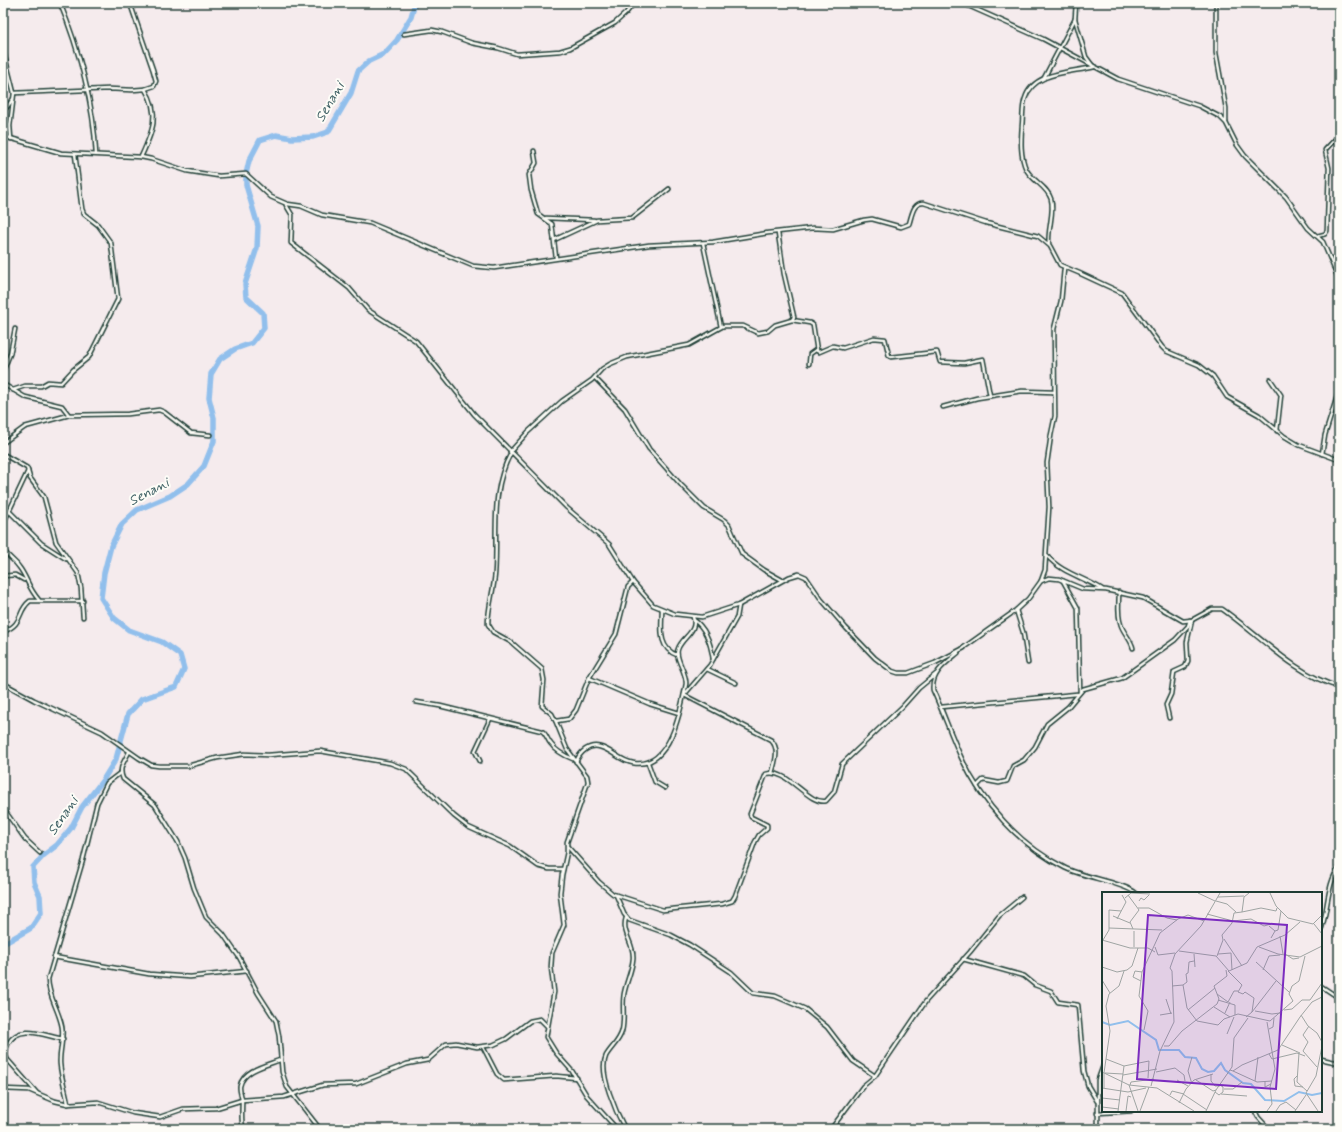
<svg xmlns="http://www.w3.org/2000/svg" width="1342" height="1132" font-family="Mynerve,sans-serif">
<style>
.lines{fill:none;stroke-linecap:round;stroke-linejoin:round}
.river{stroke:#91bfec;stroke-width:5.5}
.minor-casing{stroke:#1f3d34;stroke-width:5.5}
.minor{stroke:#fdfcf7;stroke-width:2.5}
.labels{text-anchor:middle;dominant-baseline:central;stroke-width:4;stroke-linejoin:round;paint-order:stroke}
.water-label{font-size:14px;font-style:italic;fill:#3c5e62;stroke:#fdfcf7}
.inset-river{fill:none;stroke:#91bfec;stroke-width:2}
.inset-road{fill:none;stroke:#9fa5a3;stroke-width:1}
.view{fill:#7b2cbf;fill-opacity:0.15;stroke:#7b2cbf;stroke-width:2}
.inset-edge{fill:none;stroke:#1f3d34;stroke-width:2}
</style>
<rect width="100%" height="100%" fill="#f5ebed"/>
<filter id="ink" filterUnits="userSpaceOnUse"><feTurbulence type="fractalNoise" baseFrequency=".025" numOctaves="2"/><feDisplacementMap in="SourceGraphic" scale="8" xChannelSelector="R" yChannelSelector="G"/><feConvolveMatrix kernelMatrix="1 2 1 2 8 2 1 2 1" color-interpolation-filters="sRGB"/></filter>
<g filter="url(#ink)">
<g class="lines">
<path class="river" d="M3 944 31 928 41 913 40 896 34 882 33 867 44 855 57 845 71 828 82 807 103 780 116 759 128 714 142 699 176 687 184 669 180 655 162 642 129 630 114 618 101 598 104 573 111 546 122 524 137 510 170 496 188 484 204 466 214 441V418L209 398 211 374 220 359 235 349 252 343 264 328 263 313 246 297 245 284 257 248 258 226 246 185V174L249 161 260 140 276 135 292 138 313 137 328 132 351 93 358 71 369 61 384 54 397 40 411 17 415 3"/>
<g class="minor-casing">
<g id="minor">
<path d="M60 3C79 49 94 105 96 154"/>
<path d="M962 3 1043 39 1118 79 1199 106 1220 117 1226 123 1237 145 1245 156 1286 197 1308 228 1323 242 1339 280"/>
<path d="M1216 3V53L1226 108V122"/>
<path d="M1075 19 1086 57 1092 65"/>
<path d="M404 34 432 30 442 32 472 43 498 48 517 54 560 51 570 48 615 23 626 13 634 3"/>
<path d="M3 49 14 93 10 126 11 139"/>
<path d="M1044 78 1075 19 1076 3"/>
<path d="M14 93 109 89 132 90 145 89 154 86 156 81 153 70 130 3"/>
<path d="M3 112 13 99"/>
<path d="M3 136 61 153 141 157 151 159 187 171 219 176 246 174 271 197 287 204 301 206 322 215 370 223 473 266 494 268 649 245 713 242 768 233 813 228 833 229 864 220 872 219 901 227 909 224C912 215 913 202 924 203L986 223 1038 236 1050 246 1060 265 1079 273 1122 293 1162 347 1166 351 1199 365 1213 376 1227 397 1259 415 1284 436 1299 445 1339 460"/>
<path d="M534 151 536 163 529 175 531 190 538 214 552 224 556 258"/>
<path d="M141 157C152 133 161 114 145 89"/>
<path d="M286 205 292 215 291 243 349 288 368 310 416 341 474 414 567 508 609 544 633 582 653 605 675 614 702 617 739 605 789 577 799 574 806 577 821 599 846 628 875 658 892 671 898 673H908L935 663 964 648"/>
<path d="M546 218 594 220"/>
<path d="M1317 236 1325 234 1327 231 1329 168 1325 150 1339 135"/>
<path d="M554 240 597 220 632 218 669 189"/>
<path d="M703 243 721 327"/>
<path d="M1049 245C1047 230 1055 212 1051 199 1047 186 1032 181 1026 169 1020 156 1021 140 1022 126 1023 118 1022 107 1025 99 1033 71 1071 73 1094 67"/>
<path d="M792 320 810 323 813 325 817 351 819 352 833 346 843 348 874 338 885 339 889 356 891 357 937 352 940 362 964 363 983 359 990 396"/>
<path d="M809 364 810 354 817 349"/>
<path d="M3 371 10 354 15 329"/>
<path d="M595 378 625 409 649 449 682 486 704 508 724 520 729 525 742 554 764 570 782 580"/>
<path d="M1270 379 1281 395 1277 431"/>
<path d="M3 384 25 397 62 406 69 415"/>
<path d="M13 390 25 386H41L48 382 61 383 73 370 89 357 118 299 111 243 98 225 84 214 82 209 75 154"/>
<path d="M943 407 977 398 1022 391 1054 392"/>
<path d="M3 443 25 427 69 415 128 414 159 410 164 412 191 433 210 435"/>
<path d="M510 452 528 432 562 401 592 380 602 369 610 364 627 357 689 345 723 326H743L758 333 768 331 775 325 792 320 794 317 784 274 778 233"/>
<path d="M511 453C490 491 498 531 495 573 494 590 488 607 488 624L493 632 511 642 542 669 544 680 542 706 552 714 556 722 567 749 587 776 588 782 567 842V852L562 875 560 893 564 925 552 953 551 967 554 992 546 1037 556 1053 572 1071 587 1096 617 1129"/>
<path d="M3 454 27 468 30 478 44 497 56 542 78 573 81 588 83 617"/>
<path d="M1322 454 1325 435 1339 390"/>
<path d="M10 512 41 543 66 559"/>
<path d="M3 524 28 471"/>
<path d="M3 547C6 557 14 559 19 567 27 577 28 588 39 600"/>
<path d="M1047 556C1062 573 1083 577 1102 589"/>
<path d="M3 576 15 575 24 580"/>
<path d="M1041 581 1049 578 1059 579 1083 589 1106 590 1143 598 1183 621 1192 620 1212 609H1222C1258 634 1295 675 1339 687"/>
<path d="M1063 581 1078 608 1080 692"/>
<path d="M1119 592C1119 603 1117 615 1121 625 1124 634 1131 639 1133 648"/>
<path d="M739 605 737 617 710 665 684 695 771 740C780 749 775 762 772 773"/>
<path d="M662 610C662 626 657 648 677 655"/>
<path d="M1016 610 1023 632 1028 663"/>
<path d="M694 620C707 629 711 645 713 659"/>
<path d="M3 632C25 623 16 612 30 601H83"/>
<path d="M963 648 1015 611 1028 599 1041 581 1045 570 1049 507 1047 463 1051 435 1055 416 1054 329 1061 301 1064 269"/>
<path d="M958 653C946 663 931 673 933 690 943 712 951 735 961 757 982 803 1019 845 1065 868 1083 877 1124 883 1136 893"/>
<path d="M707 669 736 683"/>
<path d="M589 678 650 704 679 713"/>
<path d="M3 683 34 700 102 732 139 758 151 765 159 766H188L217 758 244 754 268 755 320 751 390 763 406 769 454 816 468 827 510 846 538 866 549 869H563"/>
<path d="M416 702 440 706 542 731C547 734 547 740 551 744 556 751 565 756 573 759"/>
<path d="M941 707 1077 694"/>
<path d="M1169 718 1166 705 1171 694 1174 672 1185 667 1188 661 1187 642 1192 620"/>
<path d="M556 721 569 719 576 710 589 678 616 634 628 587 633 582"/>
<path d="M129 752C124 762 118 768 123 779L155 805 178 842 185 858 194 888 206 917 223 934 239 957 258 993 276 1021 279 1036 282 1072 287 1087 320 1129"/>
<path d="M480 761 475 751 490 719"/>
<path d="M576 762C580 752 589 744 600 747 612 750 620 761 633 763 670 770 681 710 686 684 687 672 674 658 678 649 682 637 698 632 693 617"/>
<path d="M648 763 655 782 665 788"/>
<path d="M977 786 983 780 999 783 1007 781 1013 766 1024 760 1035 747 1047 724 1068 707 1083 689 1122 678 1175 640 1188 626 1190 620"/>
<path d="M3 808 25 839 40 853"/>
<path d="M568 847 599 882 613 894 663 910 722 904 732 901 735 896 755 842 759 835 767 828V825L751 817 750 814 766 774C787 767 808 805 826 801L834 792 842 764 902 707 919 688 936 674"/>
<path d="M616 895 624 914 629 920 671 935 690 945 731 972 753 993 775 996 805 1009 827 1027 853 1061 875 1076"/>
<path d="M1321 930C1328 912 1327 882 1339 868"/>
<path d="M54 957 149 974 190 977 247 971"/>
<path d="M963 959 1024 976 1035 985 1051 991 1058 1002 1078 1005 1084 1071 1088 1086 1097 1101"/>
<path d="M1321 986 1339 998"/>
<path d="M483 1047 497 1074 504 1080 556 1076 577 1078"/>
<path d="M1321 1059 1339 1063"/>
<path d="M3 1089 29 1090 55 1101 68 1104 98 1102 133 1113 160 1117 183 1109 216 1108 242 1100 284 1097 323 1085 356 1084 407 1064 428 1060 446 1044 456 1043 477 1047 493 1045 506 1039 530 1021 540 1019 547 1026"/>
<path d="M37 1093 7 1059C5 1054 6 1049 8 1044 19 1023 45 1036 63 1039"/>
<path d="M68 1104C66 1091 61 1077 60 1064 59 1051 64 1040 62 1027 59 1010 48 996 48 979L83 860 97 803 107 783 120 773"/>
<path d="M1255 1111 1258 1117 1269 1129"/>
<path d="M1097 1113 1131 1111"/>
<path d="M243 1129C241 1119 242 1111 242 1101 242 1096 239 1091 240 1086 243 1070 267 1065 280 1060"/>
<path d="M625 1129C617 1114 598 1073 606 1056 611 1047 619 1042 622 1031 625 1018 622 1006 624 994 626 982 632 971 633 959 635 944 621 933 626 918"/>
<path d="M831 1129 863 1086 875 1076 926 1001 970 952 999 916 1022 897"/>
<path d="M1098 1129V1080L1103 1066"/>
</g>
</g>
<use href="#minor" class="minor"/>
</g>
</g>
<g class="labels">
<g class="water-label">
<text transform="translate(330 102) rotate(-60)">Senani</text>
<text transform="translate(149 492) rotate(-28)">Senani</text>
<text transform="translate(63 816) rotate(-56)">Senani</text>
</g>
</g>
<g transform="translate(1102 892)">
<rect width="220" height="220" fill="#f5ebed"/>
<path class="inset-river" d="M0 130 8 133 26 129 54 148 57 158H77L83 165 94 166 100 177 106 180 112 179 119 171 123 178 141 191 149 192 163 208 182 209 197 200 210 203 220 201"/>
<path class="inset-road" d="M96 1 113 9M168 1 174 14 186 26 211 32 220 23M26 3 37 18 28 30 31 37M116 5 142 4M23 6 29 1 48 2M37 9 39 6 42 8 47 3M114 9 125 12 134 20M36 16H47L65 26 75 28M140 20 159 16 174 19 175 16M105 22 131 29M11 24 28 31M15 27 24 10 20 3M131 29 149 27 162 34 169 32M212 32 220 42M167 34 173 39 169 46M7 36 60 38M32 39V55M173 39 176 38 179 19M178 44 181 62M122 47 140 74M0 48 28 56H46L53 60M1 48 7 38V18L19 19M53 55 56 63 73 61M157 55 176 62 198 65 220 54M77 59 114 64 127 79 145 71 155 55 183 43 198 30M129 61 130 78M92 62 93 75M116 62 129 61M183 62 191 67 197 66M115 64 121 48 120 43 130 31 132 21 140 20 142 5 147 1M154 70 187 100M0 75 15 80 25 78 30 74 36 56M161 78 167 64 178 63M126 79 140 93 136 100 141 102 143 100 152 106 150 120 144 125M0 88 8 101M39 89 31 85 33 79 40 80M81 93 85 90 84 82 86 81 87 70 92 69M70 94 81 93 85 116 95 129M115 102 126 110 132 99H136M64 107 69 122M116 108 133 113V123M112 115 128 125M86 118 113 96M182 118 190 117 200 108H208L220 91M153 119 170 122 178 121M150 120 174 89M123 121 128 110M58 123 70 121M199 123 206 134 215 141 220 150M95 129 116 133 122 127 136 122 168 129 191 109 187 102 190 94 197 89 203 64M165 130 173 177 168 195 170 212 165 219M207 134 201 143 206 150 201 159 215 175M167 137 171 135 172 126M42 138 46 119 37 104 40 80 58 41 76 27 86 23 102 29M125 142 132 125M180 153 198 161M62 154H67L80 139 115 112 117 107 112 94 125 84 124 78M197 161 195 190 205 199M167 162 170 167 195 161 203 164M4 167 22 174 47 169 46 186M128 178 131 179 140 173 176 158 198 125 210 110 220 105M131 179 155 190 170 189M0 180 27 193 55 196 92 219M54 180 73 176 82 183 83 189M2 181 8 139 4 114 7 102 17 94 22 79M3 181 21 182M109 182V189L113 194H118M21 183 55 177M195 184 192 187 193 194 201 195M75 188 86 194M94 188 111 199 114 198M153 189 156 165M163 189V195L169 192M90 192 86 179 90 165M27 193 36 219M28 193 29 190 52 187M49 194 58 159 72 130 70 79 68 76 73 62 99 34 118 1M0 196 26 200 44 196M2 196V181M122 197H131L140 190M113 200 117 203 121 200V195L118 193M81 202 105 218M119 202 145 204M68 203 70 199 82 202M0 206 18 208M77 211 84 197 92 188 111 182M0 215 17 217M16 219 22 174M24 219 26 204 29 205M38 219 47 195M104 219 114 198 130 175 132 146 146 126M174 219 178 213 184 210 194 218M193 219 204 203M216 219 204 201 214 184 220 154"/>
<path class="view" d="M46 23 185 33 174 197 35 187Z"/>
<rect width="220" height="220" class="inset-edge"/>
</g>
<rect width="1342" height="1132" fill="none" stroke="#fdfcf7" stroke-width="16"/>
<rect x="8" y="8" width="1326" height="1116" fill="none" stroke="#1f3d34" stroke-width="1.5" filter="url(#ink)"/>
</svg>
